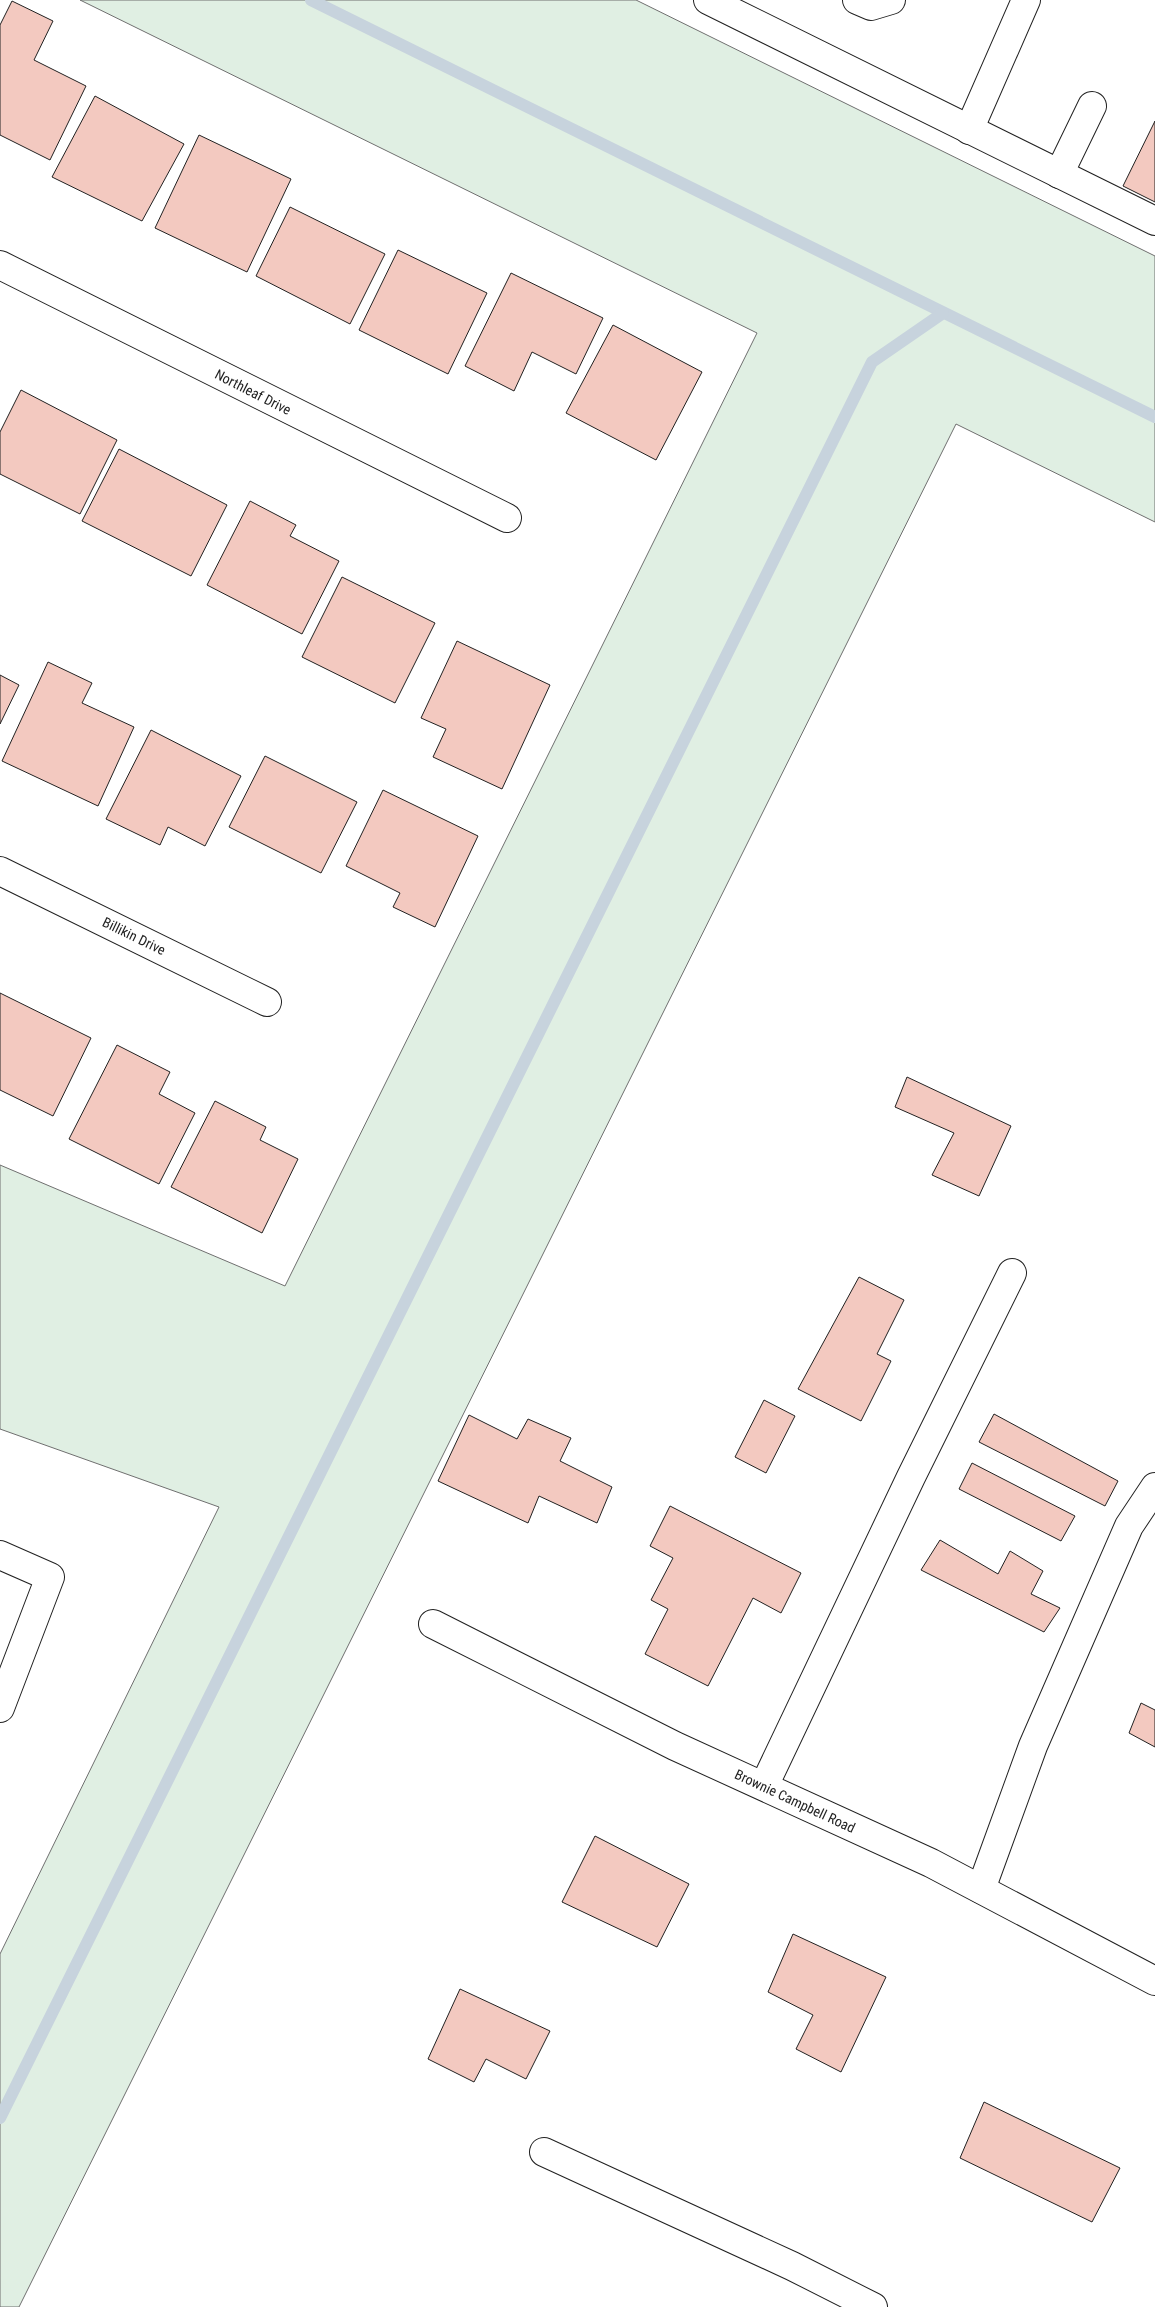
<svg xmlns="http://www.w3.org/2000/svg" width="1155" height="2307" font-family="'Roboto Condensed',sans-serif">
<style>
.green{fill:#e0efe3;stroke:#6f6f6f}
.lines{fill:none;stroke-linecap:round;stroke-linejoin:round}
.stream{stroke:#c7d3dd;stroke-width:12}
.building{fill:#f3c9c0;stroke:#222}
.minor-casing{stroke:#222;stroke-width:30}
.minor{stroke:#fff;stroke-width:28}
.labels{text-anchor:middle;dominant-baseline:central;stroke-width:4;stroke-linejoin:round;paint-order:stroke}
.street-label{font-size:14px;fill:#222;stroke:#fff}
</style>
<rect width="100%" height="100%" fill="#fff"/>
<path class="green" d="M80 0H636L1155 256V522L956 424 19 2307H0V1954L219 1507 0 1429V1165L285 1286 757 333Z"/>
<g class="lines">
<g class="stream">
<path d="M311 0 1155 417"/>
<path d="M0 2118 872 362 943 313"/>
</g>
</g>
<g class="building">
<path d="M12 1 53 21 34 60 86 86 50 160 0 135V25Z"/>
<path d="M95 96 184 144 142 221 52 177Z"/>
<path d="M1155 121V202L1123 186Z"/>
<path d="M199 135 291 179 247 272 155 228Z"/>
<path d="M290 207 385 254 350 324 256 276Z"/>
<path d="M398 250 487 293 448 374 359 330Z"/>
<path d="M511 273 603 318 576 374 532 352 514 391 465 366Z"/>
<path d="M613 325 702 372 656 460 566 413Z"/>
<path d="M21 390 117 440 80 514 0 474V432Z"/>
<path d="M119 449 227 505 191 576 82 521Z"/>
<path d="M250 501 296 525 290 536 339 561 302 634 207 585Z"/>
<path d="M342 577 435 623 395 703 302 657Z"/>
<path d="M457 641 550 685 502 789 433 757 446 729 421 718Z"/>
<path d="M48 662 92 683 82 703 134 727 98 806 2 761Z"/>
<path d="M0 675 19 685 0 724Z"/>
<path d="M151 730 241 776 205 846 168 827 160 845 106 819Z"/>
<path d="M265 756 357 802 321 873 229 827Z"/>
<path d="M383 790 478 836 435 927 393 907 400 893 346 866Z"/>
<path d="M0 993 91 1038 53 1116 0 1090Z"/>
<path d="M117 1045 170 1072 159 1094 195 1113 159 1184 69 1139Z"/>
<path d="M907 1077 1011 1126 979 1196 932 1175 954 1133 895 1107Z"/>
<path d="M215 1101 266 1127 260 1140 298 1159 262 1233 171 1187Z"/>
<path d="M859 1277 904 1300 877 1354 891 1361 861 1421 798 1389Z"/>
<path d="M764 1400 795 1416 766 1473 735 1457Z"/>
<path d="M994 1414 1118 1481 1105 1506 979 1442Z"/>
<path d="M469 1415 517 1439 528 1419 571 1438 560 1461 612 1487 597 1523 539 1496 528 1523 438 1481Z"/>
<path d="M972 1463 1075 1516 1061 1541 959 1489Z"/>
<path d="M670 1506 801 1573 781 1613 753 1598 708 1686 645 1654 668 1609 651 1600 673 1558 650 1546Z"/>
<path d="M940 1540 998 1574 1010 1551 1043 1571 1031 1594 1060 1608 1044 1632 921 1570Z"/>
<path d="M1141 1703 1155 1710V1747L1129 1733Z"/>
<path d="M595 1836 689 1884 657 1947 562 1902Z"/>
<path d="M793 1934 886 1977 841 2072 796 2049 813 2015 768 1992Z"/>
<path d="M460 1989 550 2031 526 2079 486 2059 474 2082 428 2059Z"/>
<path d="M984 2102 1120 2168 1092 2222 960 2158Z"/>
</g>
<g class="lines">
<g class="minor-casing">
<g id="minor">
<path d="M708 0 1155 221"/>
<path d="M857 0 871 6 891 0"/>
<path d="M969 130 1026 0"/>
<path d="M1059 174 1092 106"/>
<path d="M0 265 507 518"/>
<path d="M0 871 267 1002"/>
<path d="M0 1555 50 1577 0 1708"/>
<path d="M433 1624 675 1746 931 1863 1155 1981"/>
<path d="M764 1786 911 1477 1012 1273"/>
<path d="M981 1889 1033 1746 1129 1526 1155 1487"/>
<path d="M544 2152 792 2266 873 2307"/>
</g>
</g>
<use href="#minor" class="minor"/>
</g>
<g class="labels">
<g class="street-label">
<text transform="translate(253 392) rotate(27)">Northleaf Drive</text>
<text transform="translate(134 936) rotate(26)">Billikin Drive</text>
<text transform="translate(795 1801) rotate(25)">Brownie Campbell Road</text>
</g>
</g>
</svg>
